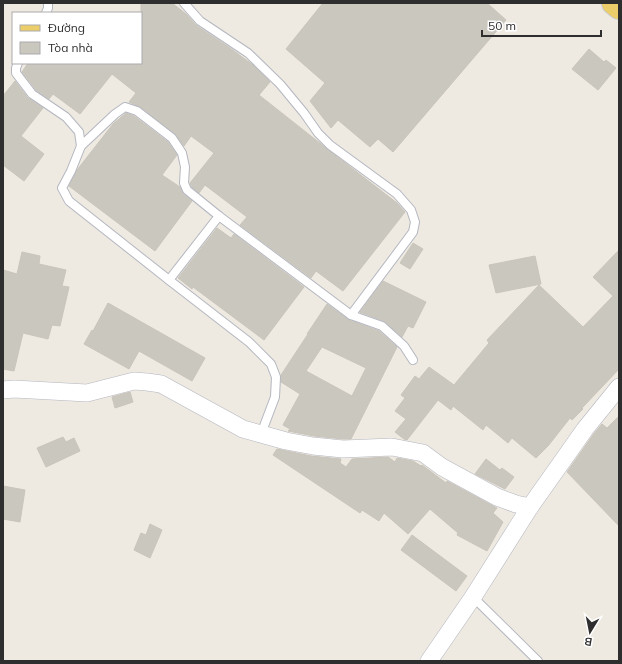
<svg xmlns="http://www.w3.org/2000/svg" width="622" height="664" font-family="Mulish,sans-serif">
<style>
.building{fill:#cac7bf;stroke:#cac5bb;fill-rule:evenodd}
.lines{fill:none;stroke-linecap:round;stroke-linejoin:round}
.lane-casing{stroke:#b4b7c0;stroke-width:10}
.street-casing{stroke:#b4b7c0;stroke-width:18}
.primary-casing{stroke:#c9c9c9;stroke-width:24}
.lane{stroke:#fff;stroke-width:8}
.street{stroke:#fff;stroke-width:17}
.primary{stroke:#ebce69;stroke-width:22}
</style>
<rect width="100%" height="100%" fill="#eee9e1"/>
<g class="building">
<path d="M141 3H172L186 14 197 26 230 48 253 65 270 82 259 95 321 144 327 149 397 203 405 212 343 291 316 271 311 278 240 225 247 217 205 185 199 193 192 187 190 183 214 153 191 136 184 146 175 134 140 107 129 102 136 93 112 74 80 114 53 94 49 99 36 90 22 72 28 63H141Z"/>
<path d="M323 3H487L506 20 393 152 378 139 370 147 338 120 331 128 310 101 325 83 286 49Z"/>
<path d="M589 49 604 62 606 60 616 68 598 90 572 69Z"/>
<path d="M15 81 28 98 43 108 21 136 44 154 24 181 3 165V96Z"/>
<path d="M126 113 134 116 168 142 177 155 162 175 180 187 183 194 192 201 155 251 69 186 77 170 113 124Z"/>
<path d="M217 228 231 238 234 234 304 287 264 340 193 287 192 289 178 278Z"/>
<path d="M413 243 423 249 410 269 400 263Z"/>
<path d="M619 250V369L582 408 583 409 572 420 570 418 548 446 536 458 512 438 508 443 486 425 483 430 453 406 451 410 438 400 407 440 404 439 395 432 406 419 395 411 405 398 401 395 415 376 419 379 429 367 454 385 489 343 487 340 539 285 583 327 613 296 593 277Z"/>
<path d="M22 252 40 256 39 264 66 270 62 286 69 287 60 326 52 325 48 339 23 333 14 371 3 369V270L17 274Z"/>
<path d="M535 256 541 284 496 293 489 265Z"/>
<path d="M383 281 426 302 413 328 408 326 402 337 384 321 360 312Z"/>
<path d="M108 303 205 358 192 381 139 351 129 369 84 344 92 330 93 331Z"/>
<path d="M327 304 349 320 379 331 397 347 351 439H343L314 436 288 431 290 429 283 425 300 394 281 382V375L308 334H307ZM322 347 366 368 352 396 306 371Z"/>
<path d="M130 392 133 402 115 408 112 397Z"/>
<path d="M619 416V526L567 472 593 435 602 424 607 428Z"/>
<path d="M63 437 66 442 74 438 80 451 46 467 37 448Z"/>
<path d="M277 449 311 456 341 459 340 463 346 467 352 459 388 457 395 462 397 458 413 461 421 466 422 465 446 483 447 481 497 508 493 513 503 522 487 551 457 535 458 533 430 509 408 534 384 513 379 521 362 510 360 513 273 455Z"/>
<path d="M486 459 500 470 502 468 514 477 505 489 475 474Z"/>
<path d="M3 486 25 490 20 522 3 519Z"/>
<path d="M150 524 162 530 150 558 134 550 141 533 146 535Z"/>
<path d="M412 535 467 576 456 591 401 550Z"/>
</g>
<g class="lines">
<g class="lane-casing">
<g id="lane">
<path d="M184 3 200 21 248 53 280 84 304 113 318 133 330 145 397 194 411 210 415 222 413 232 351 315"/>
<path d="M46 13 48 8V3"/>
<path d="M18 63 16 68V73L32 94 66 117 79 132 81 146 71 171 62 188 69 201 169 280 249 342 271 364 276 377 275 397 261 434"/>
<path d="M81 146 115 114 125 107 137 111 172 138 182 153 185 167 184 183 187 190 219 216 351 315 382 326 404 346 413 360"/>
<path d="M169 280 219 216"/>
<path d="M473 597 538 661"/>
</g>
</g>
<g class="street-casing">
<g id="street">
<path d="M3 390 14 389 87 393 134 381 147 382 161 384 243 429 261 434 286 441 313 446 343 449 392 447 423 453 442 467 497 497 516 504 530 507"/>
<path d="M429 661 473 597 530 507 585 429 619 387"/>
</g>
</g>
<g class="primary-casing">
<path id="primary" d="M613 3 619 8"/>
</g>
<use href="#lane" class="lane"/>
<use href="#street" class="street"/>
<use href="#primary" class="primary"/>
</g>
<rect width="622" height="664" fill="none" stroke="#2e2e2e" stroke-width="8"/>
<rect x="12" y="12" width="130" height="52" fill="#ffffff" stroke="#ababab"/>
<rect x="20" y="25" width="20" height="6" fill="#ebce69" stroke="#ababab"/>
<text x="48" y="32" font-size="12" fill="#2e2e2e">Đường</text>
<rect x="20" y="42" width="20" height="12" fill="#cac7bf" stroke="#ababab"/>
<text x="48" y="52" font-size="12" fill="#2e2e2e">Tòa nhà</text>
<g transform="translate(590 632) rotate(190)" stroke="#ffffff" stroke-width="3" paint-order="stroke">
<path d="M0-3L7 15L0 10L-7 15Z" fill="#2e2e2e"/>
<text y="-6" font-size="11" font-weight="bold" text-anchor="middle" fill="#2e2e2e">B</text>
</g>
<path d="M482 30v6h119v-6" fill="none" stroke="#2e2e2e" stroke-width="2"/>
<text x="488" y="30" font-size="12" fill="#2e2e2e" stroke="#ffffff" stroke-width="3" paint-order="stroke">50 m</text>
</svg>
